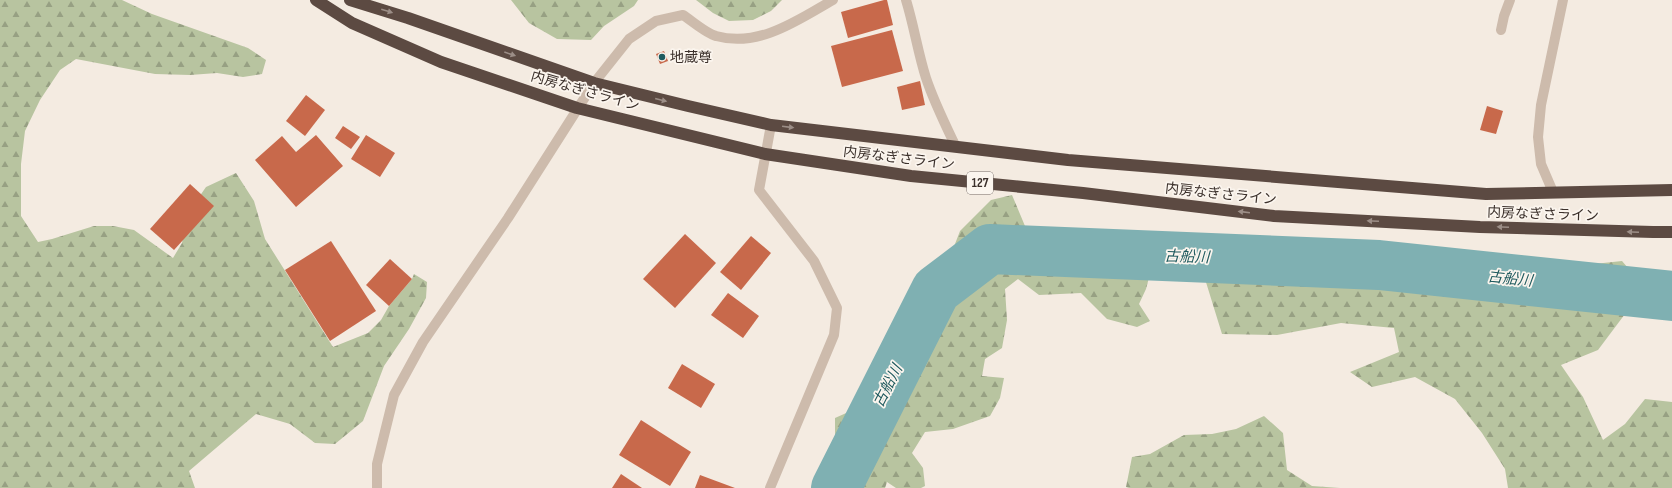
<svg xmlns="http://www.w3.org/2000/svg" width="1672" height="488" font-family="'Sofia Sans Condensed','Noto Sans JP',sans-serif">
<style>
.forest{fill:url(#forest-firs)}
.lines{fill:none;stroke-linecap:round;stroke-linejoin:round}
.river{stroke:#7fb0b2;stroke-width:50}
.building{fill:#c8694b}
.minor{stroke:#cdbbac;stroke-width:10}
.highway{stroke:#5c4a42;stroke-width:12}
.oneway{fill:#9c8e87}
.poi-dot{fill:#1f5a5e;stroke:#fbf5ee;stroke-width:1.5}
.labels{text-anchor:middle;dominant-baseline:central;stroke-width:3.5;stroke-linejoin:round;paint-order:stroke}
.shield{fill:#fbf5ee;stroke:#756b66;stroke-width:1}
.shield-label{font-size:13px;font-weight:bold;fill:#3b302b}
.poi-label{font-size:14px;fill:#3b302b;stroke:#fbf5ee;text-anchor:start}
.street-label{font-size:14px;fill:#3b302b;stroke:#fbf5ee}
.water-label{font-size:15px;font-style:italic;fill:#1f5a5e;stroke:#fbf5ee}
</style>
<defs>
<pattern id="forest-firs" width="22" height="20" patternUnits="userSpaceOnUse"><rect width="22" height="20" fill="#b8c4a0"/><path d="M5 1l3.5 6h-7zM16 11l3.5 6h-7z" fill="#97a083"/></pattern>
</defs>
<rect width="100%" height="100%" fill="#f4ebe1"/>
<g class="forest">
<path d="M0 0H122L152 14 248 48 266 60 262 74 243 77 217 73 190 75 155 74 76 59 60 70 40 100 25 131 21 164V216L38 242 52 239 94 226H113L134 230 173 258 182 243 188 213 206 187 236 173 254 201 265 239 333 347 368 333 381 320 389 306 412 279 414 274 427 282 426 298 409 329 384 366 363 421 335 444 315 443 290 424 256 414 189 471 195 488H0Z"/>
<path d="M511 0H638L634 6 604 26 591 40 557 39 529 23Z"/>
<path d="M696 0H782L771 11 753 20 729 21 713 13Z"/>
<path d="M1012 195 1030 238 1062 248 1134 254 1151 270 1146 289 1139 304 1150 321 1137 327 1107 319 1081 293 1039 295 1018 279 1005 289 1007 320 1002 348 985 359 982 376 1004 378 1000 398 990 416 953 429 925 432 912 453 923 468 925 486 921 488H896L887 482 885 488H822L832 466 835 436V418L853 410 890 388 900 354 935 322 956 288 950 257 960 231 991 200Z"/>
<path d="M1248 256 1302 257 1354 273 1447 267 1575 266 1622 261 1640 282 1625 314 1598 350 1561 365 1583 397 1603 440 1625 424 1645 399 1672 402V488H1508L1505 469 1482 433 1455 399 1415 377 1372 387 1350 372 1399 352 1394 328 1341 323 1277 335 1222 334 1205 279Z"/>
<path d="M1264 416 1283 433 1287 470 1312 486 1340 488H1129L1126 487 1132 457 1150 454 1184 435 1212 434 1236 429Z"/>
</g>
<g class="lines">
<path class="river" d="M836 488 936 290 990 249 1379 265 1672 296"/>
</g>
<g class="building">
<path d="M884 0H887L893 25 848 38 841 12Z"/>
<path d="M892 30 903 71 842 87 831 46Z"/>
<path d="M664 51 668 61 660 64 656 54Z"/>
<path d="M920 81 925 105 902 110 897 87Z"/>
<path d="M306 95 325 110 305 136 286 121Z"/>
<path d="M1487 106 1503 111 1496 134 1480 130Z"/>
<path d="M343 126 360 137 351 149 335 138Z"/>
<path d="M316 135 343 166 296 207 255 160 282 136 296 152Z"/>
<path d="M366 135 395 153 380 177 351 159Z"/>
<path d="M190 184 214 206 174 250 150 229Z"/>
<path d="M685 234 716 263 675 308 643 279Z"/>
<path d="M751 236 771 253 741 290 720 272Z"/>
<path d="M331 241 376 311 330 341 285 270Z"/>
<path d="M390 259 412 279 389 306 366 285Z"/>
<path d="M728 293 759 316 743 338 711 315Z"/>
<path d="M682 364 715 384 701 408 668 388Z"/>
<path d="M641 420 691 452 670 486 619 455Z"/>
<path d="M621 474 642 488H612Z"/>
<path d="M700 475 735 488H695Z"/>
</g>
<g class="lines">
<g class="minor">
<path d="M906 0C914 26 918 53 926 78 934 102 945 124 956 147"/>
<path d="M1501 30 1504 16 1510 0"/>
<path d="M1553 192 1541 164 1538 137 1541 105 1563 0"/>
<path d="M377 488V464L394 395 423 342 508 218 594 83 629 39 656 21 683 15C692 21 707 34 716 36 759 48 798 20 833 0"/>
<path d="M770 488 834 335 837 308 814 261 759 190 771 125"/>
</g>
<g class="highway">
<path d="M316 0 352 23 441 62 577 108 765 154 911 176 1083 193 1274 216 1480 227 1653 232H1672"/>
<path d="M350 0 408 18 594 83 688 106 771 125 1068 160 1486 194 1672 190"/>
</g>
</g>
<defs><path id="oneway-solid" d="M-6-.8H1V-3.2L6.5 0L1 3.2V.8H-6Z"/></defs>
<g class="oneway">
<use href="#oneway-solid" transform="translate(387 11) rotate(17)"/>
<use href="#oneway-solid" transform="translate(510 54) rotate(19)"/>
<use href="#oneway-solid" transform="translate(661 100) rotate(14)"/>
<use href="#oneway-solid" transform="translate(788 127) rotate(7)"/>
<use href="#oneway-solid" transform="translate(1244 212) rotate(-173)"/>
<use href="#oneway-solid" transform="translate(1373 221) rotate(-177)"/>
<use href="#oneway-solid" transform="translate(1503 227) rotate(-178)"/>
<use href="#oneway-solid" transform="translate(1633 232) rotate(-178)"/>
</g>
<circle class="poi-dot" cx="662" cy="57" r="4"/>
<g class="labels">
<rect class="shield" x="967" y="172" width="26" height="22" rx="3"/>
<g class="shield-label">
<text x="980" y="183">127</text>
</g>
<g class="poi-label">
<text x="670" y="57">地蔵尊</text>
</g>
<g class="street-label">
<text transform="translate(585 91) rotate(16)">内房なぎさライン</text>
<text transform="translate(899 158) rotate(7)">内房なぎさライン</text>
<text transform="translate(1221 194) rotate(6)">内房なぎさライン</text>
<text transform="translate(1543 214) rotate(2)">内房なぎさライン</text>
</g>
<g class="water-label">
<text transform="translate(1187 257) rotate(2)">古船川</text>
<text transform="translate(1510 279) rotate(6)">古船川</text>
<text transform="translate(888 386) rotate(-63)">古船川</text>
</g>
</g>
</svg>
